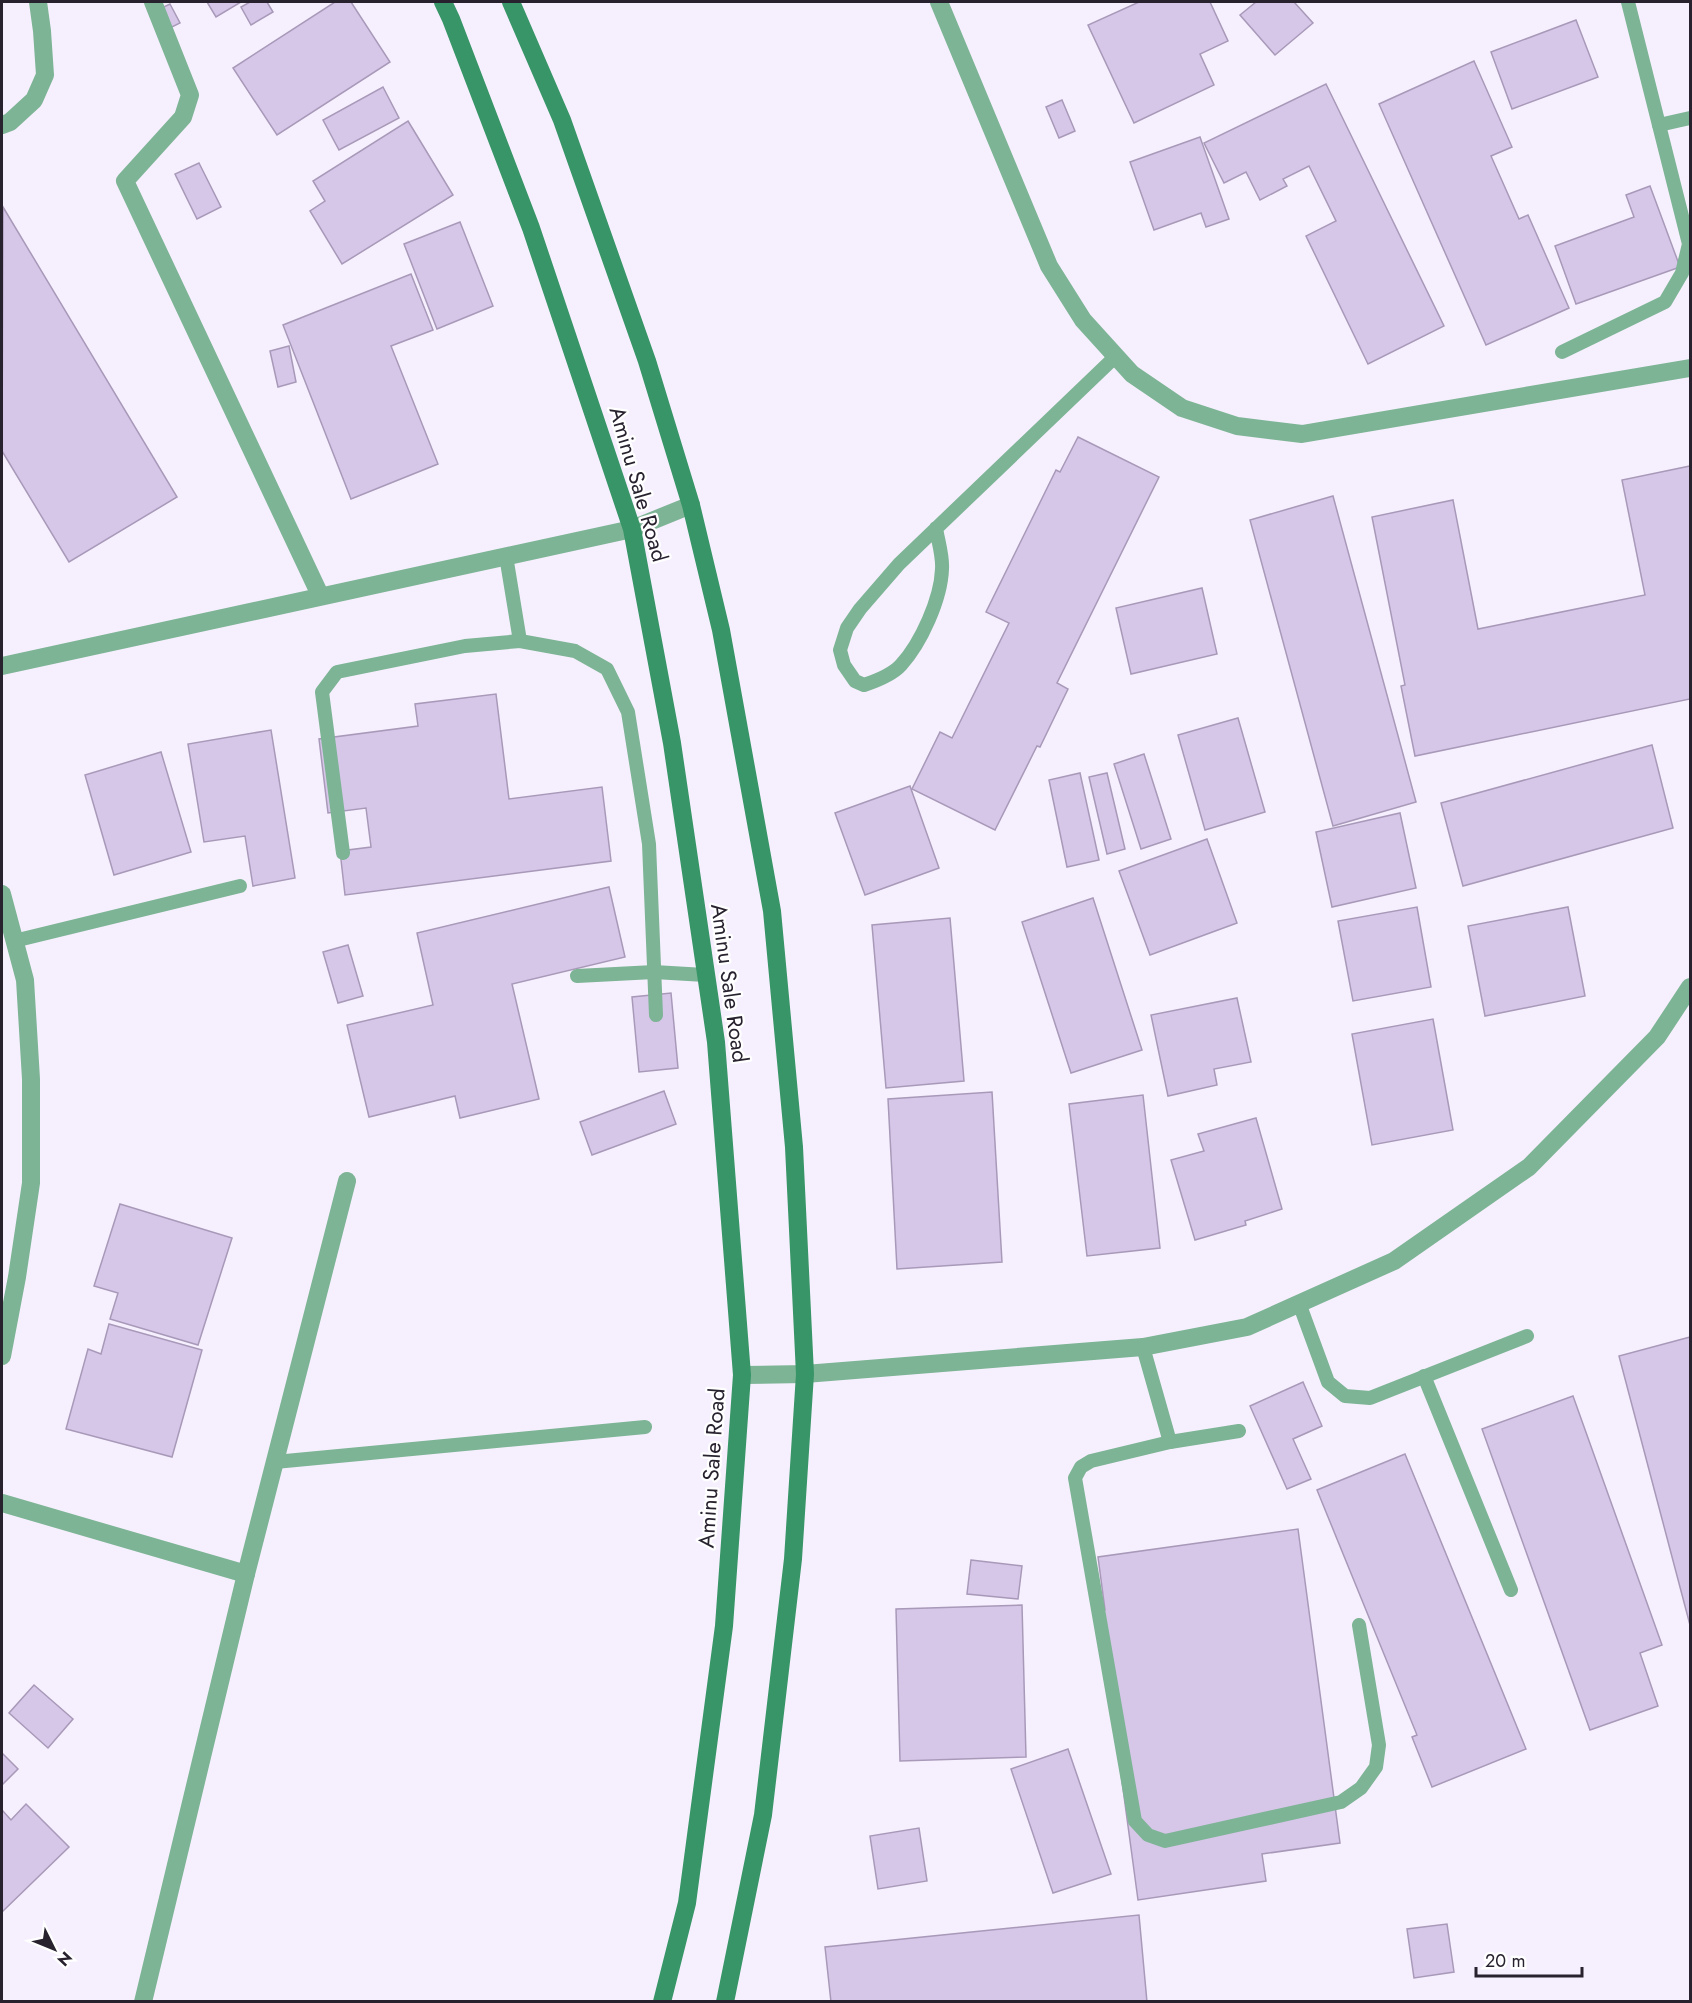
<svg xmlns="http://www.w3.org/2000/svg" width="1692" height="2003" font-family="Jost,sans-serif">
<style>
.building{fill:#d6c6e8;stroke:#a899b9;stroke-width:1.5}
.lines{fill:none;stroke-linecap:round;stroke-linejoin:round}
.lane{stroke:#7db495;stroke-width:14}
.street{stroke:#7db495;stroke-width:18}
.secondary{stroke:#389567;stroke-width:18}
.labels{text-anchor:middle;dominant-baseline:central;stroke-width:4.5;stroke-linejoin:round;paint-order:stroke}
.street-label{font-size:22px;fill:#28222f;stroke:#fff}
</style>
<rect width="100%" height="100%" fill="#f6f0fe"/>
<g class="building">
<path d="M207 2H241L216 17Z"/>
<path d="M250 2H267L273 12 251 25 241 7Z"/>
<path d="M335 2H351L390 62 277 135 233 68Z"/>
<path d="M1139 2H1210L1228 41 1200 54 1214 85 1134 123 1088 25Z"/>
<path d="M1256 2H1294L1313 23 1275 55 1240 15Z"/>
<path d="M170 4 180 23 160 33 151 13Z"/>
<path d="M1576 20 1598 77 1512 109 1491 52Z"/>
<path d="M1474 61 1512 147 1491 156 1519 219 1528 215 1569 308 1486 345 1379 104Z"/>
<path d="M1326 84 1444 326 1368 364 1306 236 1336 221 1309 166 1283 179 1287 186 1260 200 1246 172 1224 183 1204 143Z"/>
<path d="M383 87 399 118 339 150 323 120Z"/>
<path d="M1062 100 1075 131 1059 138 1046 107Z"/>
<path d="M408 121 453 195 342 264 310 211 325 201 313 181Z"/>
<path d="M1200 137 1229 219 1206 227 1201 213 1154 230 1130 162Z"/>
<path d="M199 163 221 207 197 219 175 174Z"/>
<path d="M1650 186 1680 267 1576 304 1555 246 1634 217 1626 195Z"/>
<path d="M3 207 177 497 69 562 2 451Z"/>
<path d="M460 222 493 306 437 329 404 244Z"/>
<path d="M411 274 433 330 391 346 438 464 351 499 283 325Z"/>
<path d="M289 346 296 382 278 387 270 351Z"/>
<path d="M1078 437 1159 477 1057 683 1068 689 1040 747 1037 746 995 830 912 789 940 732 952 738 1009 623 986 612 1056 470 1060 472Z"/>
<path d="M1690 466V699L1415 756 1401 686 1405 685 1372 517 1453 500 1478 629 1645 595 1622 480Z"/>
<path d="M1333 496 1416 802 1333 826 1250 520Z"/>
<path d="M1202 588 1217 654 1131 674 1116 608Z"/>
<path d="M496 694 509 799 602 787 611 861 345 895 340 851 371 847 366 808 328 813 319 739 418 726 415 704Z"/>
<path d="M1238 718 1265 812 1205 830 1178 735Z"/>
<path d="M271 730 295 878 253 886 245 836 204 842 188 744Z"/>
<path d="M1652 745 1673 828 1463 886 1441 803Z"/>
<path d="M161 752 191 852 114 875 85 775Z"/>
<path d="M1144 754 1171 839 1141 849 1114 764Z"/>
<path d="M1080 773 1099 860 1067 867 1049 780Z"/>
<path d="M1107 773 1125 849 1107 854 1089 777Z"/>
<path d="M910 786 939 868 865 895 835 813Z"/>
<path d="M1400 813 1416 888 1332 907 1316 832Z"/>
<path d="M1207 839 1237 923 1150 955 1119 871Z"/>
<path d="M609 887 625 957 512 984 539 1099 460 1118 455 1096 369 1117 347 1025 433 1005 417 933Z"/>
<path d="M1093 898 1142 1050 1071 1073 1022 922Z"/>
<path d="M1417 907 1431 987 1353 1001 1338 921Z"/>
<path d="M1568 907 1585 996 1485 1016 1468 926Z"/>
<path d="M950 918 964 1081 886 1088 872 925Z"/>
<path d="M348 945 363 996 338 1003 323 952Z"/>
<path d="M671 993 678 1068 639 1072 632 997Z"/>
<path d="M1237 998 1251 1062 1214 1069 1217 1085 1168 1096 1151 1015Z"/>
<path d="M1433 1019 1453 1130 1372 1145 1352 1034Z"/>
<path d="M664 1091 676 1124 592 1155 580 1122Z"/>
<path d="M992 1092 1002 1262 897 1269 888 1099Z"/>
<path d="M1143 1095 1160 1248 1087 1256 1069 1104Z"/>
<path d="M1256 1118 1282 1209 1245 1221 1246 1225 1195 1240 1171 1160 1204 1151 1198 1134Z"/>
<path d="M120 1204 232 1238 198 1345 110 1319 118 1293 94 1286Z"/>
<path d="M109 1324 202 1350 172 1457 66 1429 88 1349 101 1354Z"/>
<path d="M1690 1337V1625L1619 1356Z"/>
<path d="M1303 1382 1322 1426 1293 1439 1311 1479 1287 1489 1250 1406Z"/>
<path d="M1573 1396 1662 1645 1640 1653 1658 1706 1590 1730 1482 1429Z"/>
<path d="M1405 1454 1526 1749 1432 1787 1412 1737 1417 1735 1317 1490Z"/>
<path d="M1298 1529 1340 1843 1262 1854 1266 1881 1138 1900 1099 1611 1105 1610 1098 1557Z"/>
<path d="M971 1560 1022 1566 1018 1599 967 1594Z"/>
<path d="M1022 1605 1026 1757 900 1761 896 1609Z"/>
<path d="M34 1685 73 1719 48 1748 9 1713Z"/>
<path d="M1068 1749 1111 1874 1053 1893 1011 1769Z"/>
<path d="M2 1753 18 1769 2 1785Z"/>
<path d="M26 1804 69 1847 2 1912V1810L11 1820Z"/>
<path d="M919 1828 927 1881 878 1889 870 1836Z"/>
<path d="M1139 1915 1147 2002H831L825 1947Z"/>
<path d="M1447 1924 1454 1972 1414 1978 1407 1929Z"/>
</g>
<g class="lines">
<g class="lane">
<path d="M1659 125 1690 118"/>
<path d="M1562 352 1665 302 1682 273 1689 244 1628 2"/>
<path d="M936 528C938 541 943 556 942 569 941 599 921 643 901 665 892 675 876 681 864 685L855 681 844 665 840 650 847 628 860 609 899 564 1116 356"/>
<path d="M506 556 520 641 575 651 607 669 628 712 649 844 656 1015"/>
<path d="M343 853 322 692 337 672 465 646 520 641"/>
<path d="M14 941 240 886"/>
<path d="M577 976 654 972 705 975"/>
<path d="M1299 1303 1328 1382 1345 1396 1370 1398 1527 1336"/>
<path d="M1143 1347 1170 1442"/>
<path d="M1424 1376 1511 1590"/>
<path d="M1239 1431 1170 1442 1091 1461 1081 1467 1075 1478 1135 1821 1148 1835 1165 1841 1341 1802 1361 1788 1376 1767 1379 1745 1359 1625"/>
<path d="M275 1462 645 1427"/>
</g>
<g class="street">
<path d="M153 2 190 95 183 117 125 181 320 595"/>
<path d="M939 2 1049 266 1083 320 1132 374 1182 408 1237 426 1302 434 1690 368"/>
<path d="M2 125 10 122 34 100 45 75 42 31 38 2"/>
<path d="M2 666 632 529 691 505"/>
<path d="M2 894 25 980 31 1079V1183L17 1277 2 1356"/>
<path d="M742 1375 805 1374 1143 1347 1247 1327 1394 1261 1529 1167 1657 1037 1690 987"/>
<path d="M2 1503 246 1574"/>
<path d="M143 2002 246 1574 347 1181"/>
</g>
<g class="secondary">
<path d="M443 2 451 19 531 228 632 529 672 743 716 1042 742 1375 724 1626 687 1903 662 2002"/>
<path d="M511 2 562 120 647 361 691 505 721 630 772 911 794 1147 805 1374 793 1559 763 1815 725 2002"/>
</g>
</g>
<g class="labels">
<g class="street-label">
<text transform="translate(639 484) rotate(74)">Aminu Sale Road</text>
<text transform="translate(730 983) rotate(82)">Aminu Sale Road</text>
<text transform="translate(711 1468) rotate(-86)">Aminu Sale Road</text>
</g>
</g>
<rect width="1692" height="2003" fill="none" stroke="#28222f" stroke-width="6"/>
<g transform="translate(54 1949) rotate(133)" stroke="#ffffff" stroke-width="4.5" paint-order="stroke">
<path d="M0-4.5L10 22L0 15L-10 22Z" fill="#28222f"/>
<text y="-9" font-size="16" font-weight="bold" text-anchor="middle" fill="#28222f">N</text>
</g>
<path d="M1476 1967v9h106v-9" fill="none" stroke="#28222f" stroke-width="3"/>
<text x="1485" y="1967" font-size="18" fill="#28222f" stroke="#ffffff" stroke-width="4.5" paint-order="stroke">20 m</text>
</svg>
